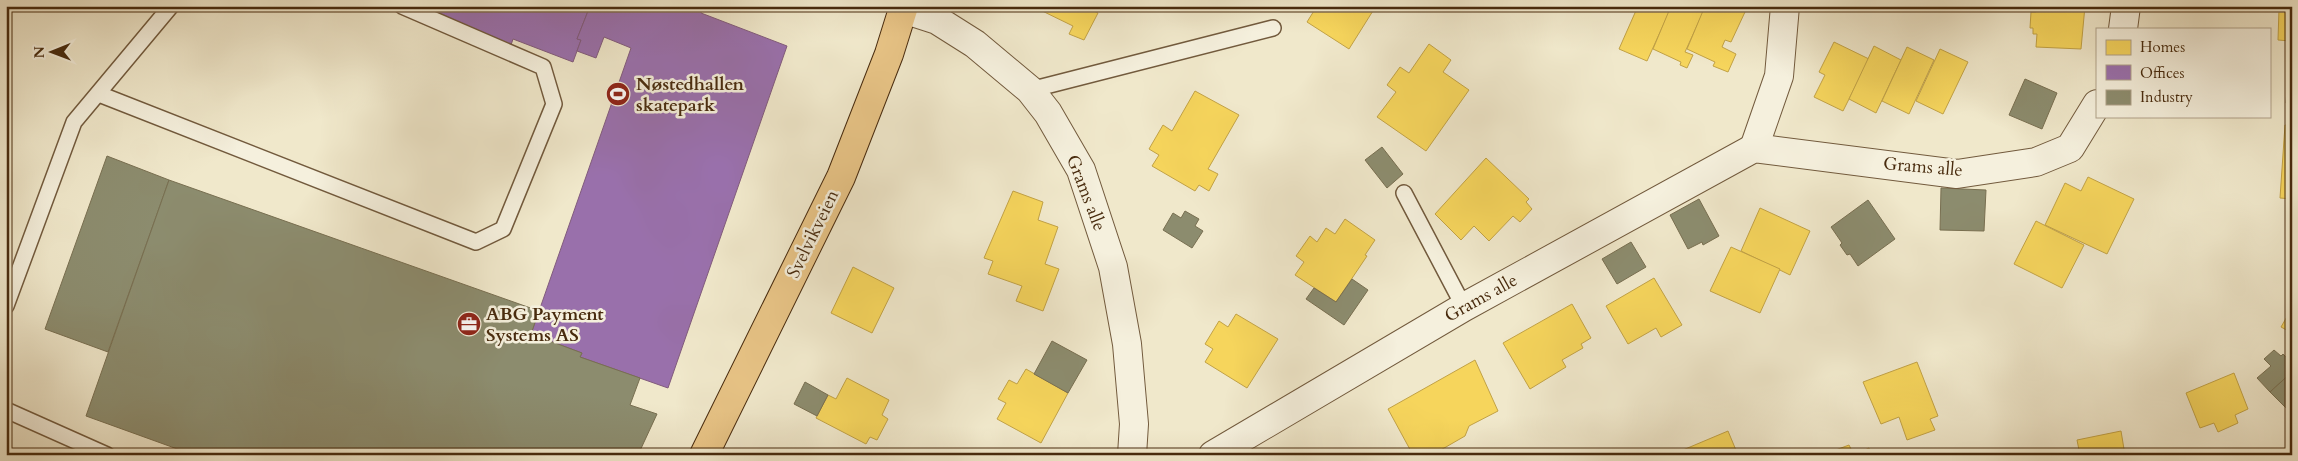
<svg xmlns="http://www.w3.org/2000/svg" width="2298" height="461" font-family="Cardo,serif">
<style>
.homes{fill:#f6d55c;stroke:#c2a245}
.offices{fill:#9970ab;stroke:#815b7c}
.industry{fill:#8c8c6e;stroke:#786f51}
.lines{fill:none;stroke-linecap:round;stroke-linejoin:round}
.lane-casing{stroke:#725a3d;stroke-width:18}
.street-casing{stroke:#725a3d;stroke-width:30}
.primary-casing{stroke:#482b0e;stroke-width:30}
.lane{stroke:#f5f0dd;stroke-width:15}
.street{stroke:#f5f0dd;stroke-width:28}
.primary{stroke:#e8c486;stroke-width:28}
.labels{text-anchor:middle;dominant-baseline:central;stroke-width:5;stroke-linejoin:round;paint-order:stroke}
.poi-label{font-size:18px;font-weight:bold;fill:#482b0e;stroke:#f5f0dd;text-anchor:start}
.street-label{font-size:18px;fill:#482b0e;stroke:#f5f0dd}
</style>
<rect width="100%" height="100%" fill="#f0e8cb"/>
<filter id="stains"><feTurbulence type="fractalNoise" baseFrequency=".004" numOctaves="4"/><feColorMatrix values="0 0 0 0 .2 0 0 0 0 .09 0 0 0 0 .02 0 0 0 .5 -.17"/></filter>
<radialGradient id="worn" r=".72"><stop offset=".6" stop-color="#630" stop-opacity="0"/><stop offset="1" stop-color="#630" stop-opacity=".3"/></radialGradient>
<g class="homes">
<path d="M1032 6H1084L1098 13 1084 40 1069 34 1073 26Z"/>
<path d="M1317 6H1376L1349 49 1307 22Z"/>
<path d="M1638 6 1671 8 1647 61 1619 49Z"/>
<path d="M1671 6H1700L1705 8 1685 52 1693 55 1687 68 1680 65 1681 62 1653 49Z"/>
<path d="M1705 6H1732L1745 12 1731 42 1725 40 1722 47 1736 54 1728 72 1713 66 1715 62 1687 49Z"/>
<path d="M2036 6H2085L2081 49 2036 47 2037 34H2033V28H2030L2031 12H2036Z"/>
<path d="M2279 9 2292 10V63H2289L2290 41 2278 40Z"/>
<path d="M1834 42 1869 59 1843 111 1814 97 1825 75 1819 72Z"/>
<path d="M1429 44 1451 60 1443 72 1469 90 1426 151 1377 117 1396 92 1387 85 1400 67 1409 73Z"/>
<path d="M1874 46 1901 60 1876 113 1849 99Z"/>
<path d="M1907 47 1934 60 1909 114 1882 101Z"/>
<path d="M1940 49 1968 62 1943 114 1916 101Z"/>
<path d="M1195 91 1239 115 1208 169 1218 174 1209 191 1199 185 1195 191 1152 166 1159 155 1149 149 1163 125 1172 131Z"/>
<path d="M2285 125H2292V199L2280 198Z"/>
<path d="M1486 158 1529 199 1526 202 1532 209 1520 222 1513 216 1489 241 1474 226 1461 240 1435 214Z"/>
<path d="M2088 177 2134 199 2107 254 2045 225 2065 183 2081 191Z"/>
<path d="M1013 191 1043 202 1038 220 1058 227 1045 264 1059 269 1043 311 1016 301 1022 286 988 274 993 261 984 258Z"/>
<path d="M1760 208 1810 231 1790 275 1741 251Z"/>
<path d="M1345 219 1375 240 1365 255 1367 256 1336 302 1295 275 1304 262 1296 256 1310 236 1317 242 1326 228 1335 234Z"/>
<path d="M2036 221 2084 245 2062 288 2014 264Z"/>
<path d="M1731 247 1780 269 1760 313 1710 291Z"/>
<path d="M853 267 894 288 872 333 831 313Z"/>
<path d="M1654 278 1682 325 1661 337 1656 328 1628 344 1606 306Z"/>
<path d="M1572 304 1591 338 1581 344 1583 348 1562 360 1566 367 1530 389 1503 343Z"/>
<path d="M2292 308V333L2281 327Z"/>
<path d="M1236 314 1278 339 1247 388 1205 362 1213 349 1205 344 1219 321 1228 327Z"/>
<path d="M1475 360 1498 411 1469 426 1465 436 1432 455H1413L1388 409Z"/>
<path d="M1917 362 1938 416 1930 419 1935 430 1907 440 1899 417 1881 424 1863 382Z"/>
<path d="M1026 369 1068 393 1041 443 997 419 1006 403 998 399 1009 380 1017 384Z"/>
<path d="M2234 373 2248 409 2235 415 2238 423 2218 432 2214 423 2200 428 2186 393Z"/>
<path d="M847 378 889 400 882 415 888 419 877 440 870 437 866 444 816 418 828 395 836 399Z"/>
<path d="M1728 431 1738 455H1671Z"/>
<path d="M2121 431 2125 455H2057L2079 450 2077 440Z"/>
<path d="M1849 445 1854 455 1869 448 1871 455H1834L1833 451Z"/>
</g>
<g class="offices">
<path d="M432 6H590L577 39 581 40 573 62 513 39 511 45 430 14Z"/>
<path d="M590 6H703L701 13 787 46 668 388 580 357 582 353 531 334 631 48 604 37 596 58 577 51 581 40 577 39Z"/>
</g>
<g class="industry">
<path d="M2288 75H2292V103H2286Z"/>
<path d="M2025 79 2057 93 2042 129 2009 115Z"/>
<path d="M1382 147 1403 174 1387 188 1365 160Z"/>
<path d="M107 156 169 180 108 352 45 329Z"/>
<path d="M169 180 539 311 531 334 582 353 580 357 640 378 630 405 657 414 638 455H194L86 416Z"/>
<path d="M1941 188 1986 190 1984 231 1940 230Z"/>
<path d="M1699 199 1719 236 1703 245 1702 242 1688 249 1670 215Z"/>
<path d="M1868 200 1895 239 1858 266 1850 254 1847 255 1840 245 1842 243 1831 227Z"/>
<path d="M1185 211 1199 219 1195 226 1203 231 1192 248 1163 230 1173 213 1181 218Z"/>
<path d="M1631 242 1646 267 1617 284 1602 259Z"/>
<path d="M1352 279 1368 290 1344 325 1306 299 1314 288 1336 302Z"/>
<path d="M1052 341 1087 360 1068 393 1034 374Z"/>
<path d="M2274 350 2281 356 2283 354 2292 363V372L2270 392 2257 378 2271 366 2264 359Z"/>
<path d="M2292 372V402L2286 408 2270 392Z"/>
<path d="M805 382 828 395 817 416 794 404Z"/>
</g>
<g class="lines">
<g class="lane-casing">
<g id="lane">
<path d="M1030 90 1273 28"/>
<path d="M99 94 476 242 503 229 554 104 543 67 402 6"/>
<path d="M1404 193 1464 307"/>
<path d="M6 306 74 122 171 6"/>
<path d="M6 410 107 455"/>
</g>
</g>
<g class="street-casing">
<g id="street">
<path d="M903 9 937 20 975 44 1030 90 1048 113 1081 170 1113 267 1127 344 1134 424 1132 455"/>
<path d="M2123 29 2126 6"/>
<path d="M1754 148 1779 76 1785 6"/>
<path d="M1213 455 1464 307 1754 148 1957 174 2036 162 2070 148 2097 104"/>
</g>
</g>
<g class="primary-casing">
<path id="primary" d="M704 455 841 177 889 54 904 6"/>
</g>
<use href="#lane" class="lane"/>
<use href="#street" class="street"/>
<use href="#primary" class="primary"/>
</g>
<defs>
<g id="stadium-disc" transform="scale(1.25)"><circle r="9.5" fill="#8f2418" stroke="#f5f0dd"/><path d="M0-5a6.5 5 0 1 0 0 10a6.5 5 0 1 0 0-10ZM-3.5-1.8h7v3.6h-7Z" fill="#fff"/></g>
<g id="office-disc" transform="scale(1.25)"><circle r="9.5" fill="#8f2418" stroke="#f5f0dd"/><path d="M-6-3h4V-5.5h4V-3h4V5H-6ZM-1-4.5V-3h2v-1.5ZM-6 0V1H6V0Z" fill="#fff"/></g>
</defs>
<g fill-rule="evenodd">
<use href="#stadium-disc" x="618" y="94"/>
<use href="#office-disc" x="469" y="324"/>
</g>
<g class="labels">
<g class="poi-label">
<text x="636" y="84">Nøstedhallen<tspan x="636" dy="21">skatepark</tspan></text>
<text x="486" y="314">ABG Payment<tspan x="486" dy="21">Systems AS</tspan></text>
</g>
<g class="street-label">
<text transform="translate(1923 167) rotate(5)">Grams alle</text>
<text transform="translate(1086 193) rotate(69)">Grams alle</text>
<text transform="translate(813 234) rotate(-64)">Svelvikveien</text>
<text transform="translate(1481 298) rotate(-29)">Grams alle</text>
</g>
</g>
<rect width="2298" height="461" fill="none" stroke="#f0e8cb" stroke-width="25"/>
<rect x="8" y="8" width="2283" height="446" fill="none" stroke="#482b0e" stroke-width="2.5"/>
<rect x="12" y="12" width="2273" height="436" fill="none" stroke="#482b0e"/>
<rect x="2096" y="28" width="175" height="90" fill="#f5f0dd" stroke="#b0a18a"/>
<rect x="2106" y="40" width="25" height="15" fill="#f6d55c" stroke="#b0a18a"/>
<text x="2140" y="52" font-size="15" fill="#482b0e">Homes</text>
<rect x="2106" y="65" width="25" height="15" fill="#9970ab" stroke="#b0a18a"/>
<text x="2140" y="78" font-size="15" fill="#482b0e">Offices</text>
<rect x="2106" y="90" width="25" height="15" fill="#8c8c6e" stroke="#b0a18a"/>
<text x="2140" y="102" font-size="15" fill="#482b0e">Industry</text>
<g transform="translate(52 52) rotate(269)" stroke="#f5f0dd" stroke-width="4" paint-order="stroke">
<path d="M0-4L9 19L0 12L-9 19Z" fill="#482b0e"/>
<text y="-8" font-size="14" font-weight="bold" text-anchor="middle" fill="#482b0e">N</text>
</g>
<rect width="100%" height="100%" filter="url(#stains)"/>
<rect width="100%" height="100%" fill="url(#worn)"/>
</svg>
